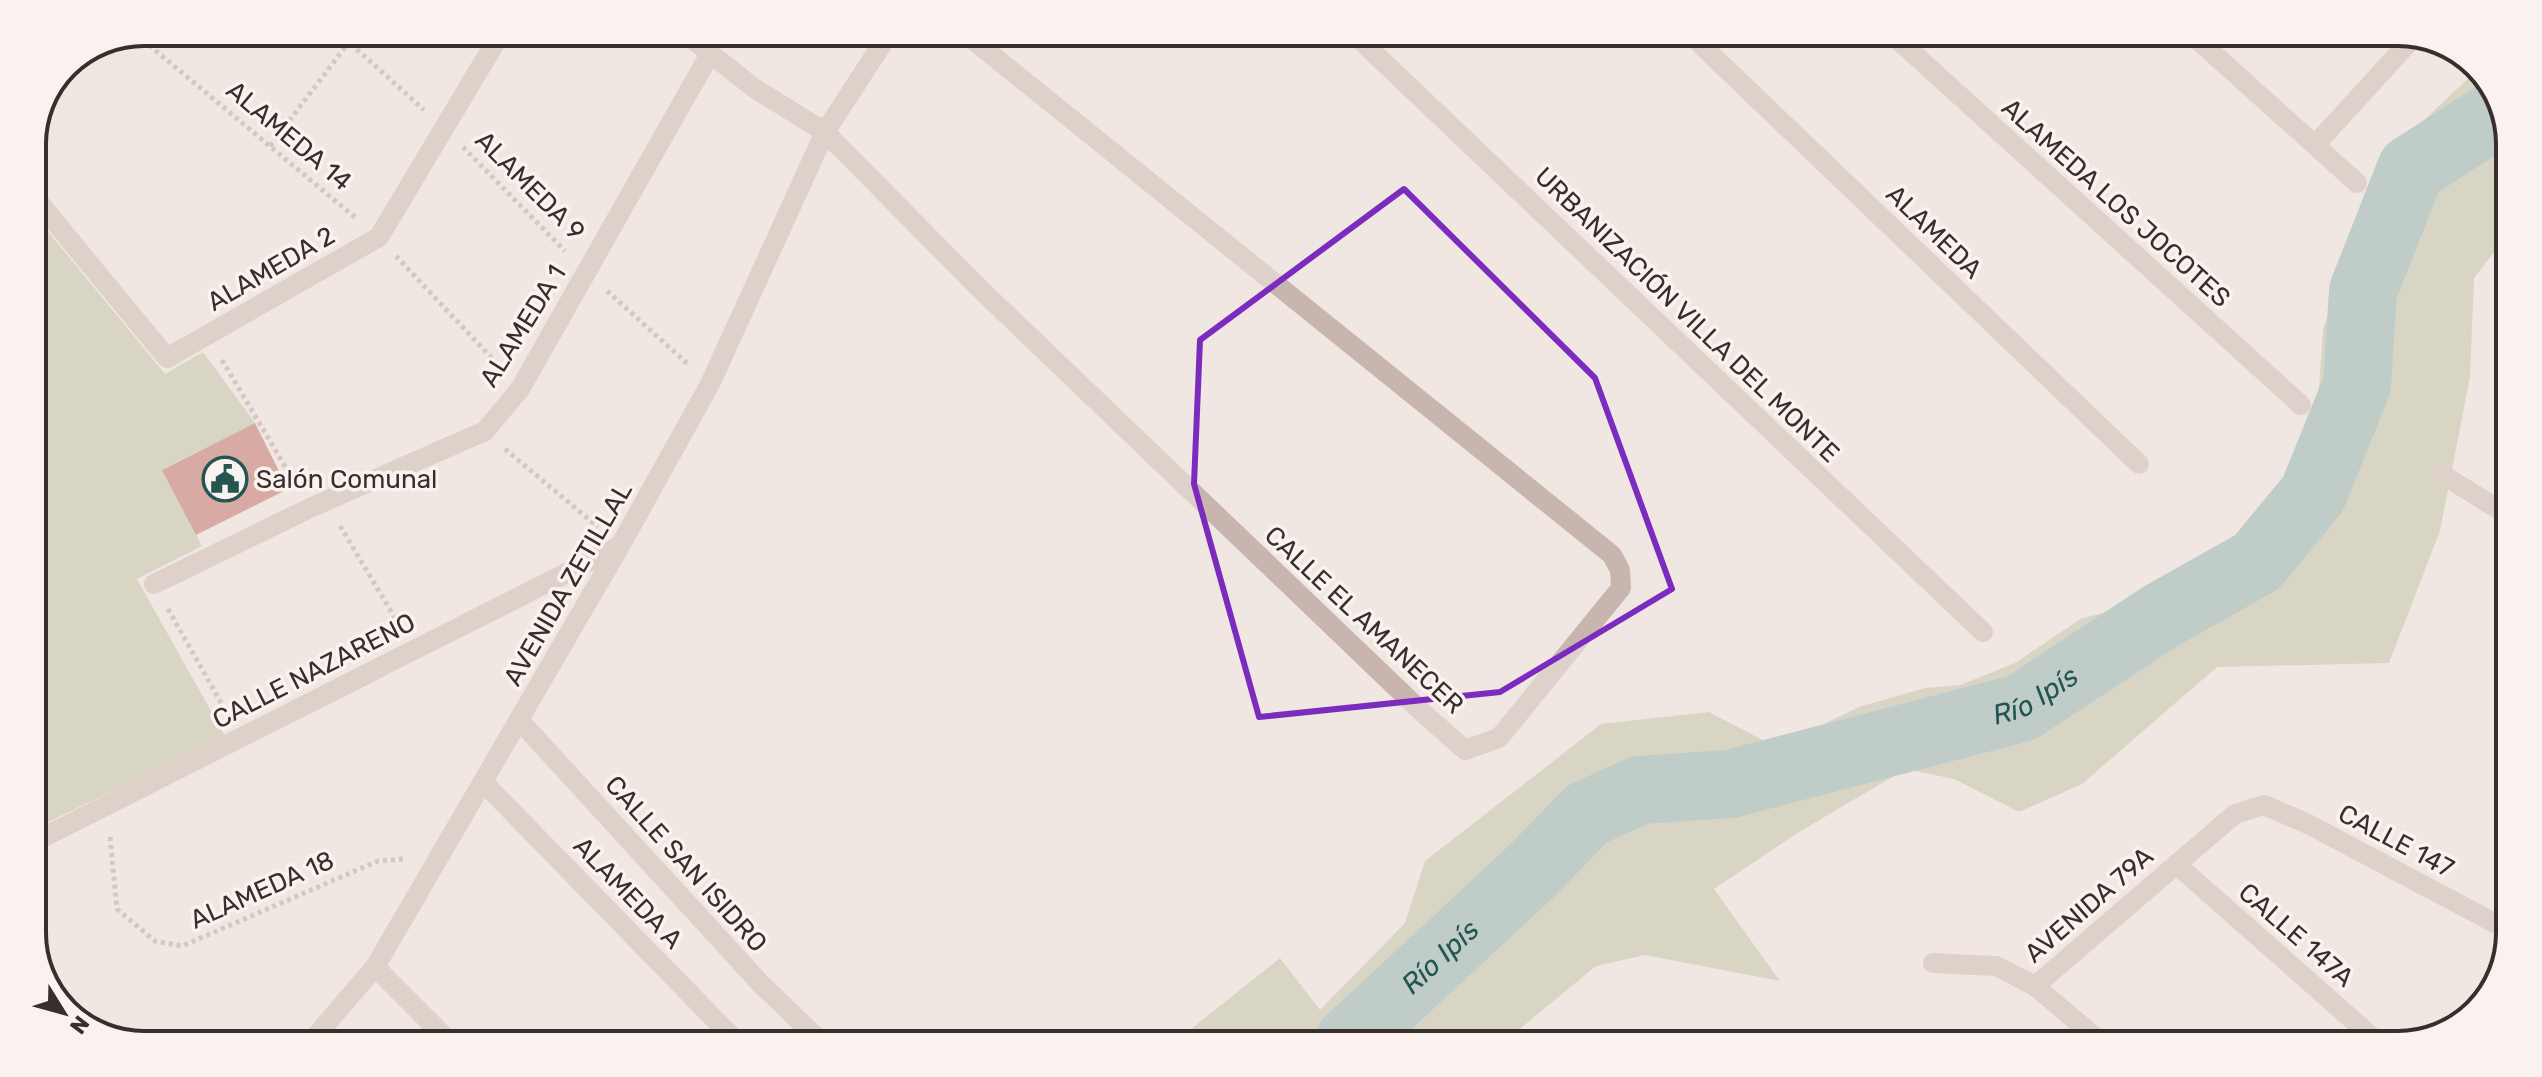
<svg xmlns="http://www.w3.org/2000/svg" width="2542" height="1077" font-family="Rubik,sans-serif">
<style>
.green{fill:#babfa3}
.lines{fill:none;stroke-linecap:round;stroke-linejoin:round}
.river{stroke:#83aba7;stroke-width:68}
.building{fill:#b96058}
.path{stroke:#b4a099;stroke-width:5;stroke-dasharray:4 4;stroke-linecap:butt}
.minor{stroke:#c8b6ae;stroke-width:20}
.marked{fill:none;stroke:#7b2cbf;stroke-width:6;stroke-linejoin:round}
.labels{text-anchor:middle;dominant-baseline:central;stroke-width:7;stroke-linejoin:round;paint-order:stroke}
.street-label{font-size:26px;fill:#382e2c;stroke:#f9f2ee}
.poi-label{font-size:26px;fill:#382e2c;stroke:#f9f2ee;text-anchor:start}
.water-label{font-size:28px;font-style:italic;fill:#255551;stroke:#f9f2ee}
.rim{fill:none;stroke:#382e2c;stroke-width:4}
</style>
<rect width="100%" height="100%" fill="#f1e7e2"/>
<g class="green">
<path d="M2478 69 2487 76 2510 137 2509 233 2474 278 2470 377 2440 531 2389 663 2217 667 2082 784 2019 812 1954 779 1906 769 1799 832 1714 889 1780 981 1645 955 1596 966 1504 1042 1176 1041 1280 958 1320 1010 1405 923 1425 861 1601 724 1709 712 1776 747 1859 707 1925 688 1960 685 2015 663 2082 618 2153 602 2278 502 2316 431 2323 329 2384 158Z"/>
<path d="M32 212 165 374 203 352 255 423 163 469 202 546 137 579 225 736 32 830Z"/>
</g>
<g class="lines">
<path class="river" id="s1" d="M1349 1041 1536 867 1587 814 1640 790 1730 784 2021 708 2161 616 2257 562 2313 494 2357 385 2363 291 2411 169 2500 112"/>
</g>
<path class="building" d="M255 423 288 489 196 535 162 470Z"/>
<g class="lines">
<g class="path">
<path d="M339 33 424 110"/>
<path d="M137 35 357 219"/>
<path d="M270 146 349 42"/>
<path d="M463 147 565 251"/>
<path d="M396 256 502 369"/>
<path d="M607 291 689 365"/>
<path d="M222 360 296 485"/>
<path d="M505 449 598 527"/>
<path d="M340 526 401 628"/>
<path d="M168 609 228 715"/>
<path d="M110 837 117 909 155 941 182 946 378 861 404 859"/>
</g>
<g class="minor">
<path d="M686 34 754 88 825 132 977 286 1423 713 1465 750 1499 738 1621 588 1620 570 1612 555 967 35"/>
<path d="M1356 36 1983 632"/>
<path d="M1694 38 2139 464"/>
<path d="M1896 38 2301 405"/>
<path d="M2198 40 2357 183"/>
<path d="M2315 145 2411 40"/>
<path d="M32 194 167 358 379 237 501 33"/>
<path d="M2443 475 2506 514"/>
<path d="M154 584 310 508 485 431 520 389 710 54"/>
<path d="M520 721 760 983 818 1039"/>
<path d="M484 783 734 1039"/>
<path d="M32 843 620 546"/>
<path d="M2176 864 2381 1045"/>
<path d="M1933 963 1996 966 2035 986 2235 814 2264 805 2308 824 2502 927"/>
<path d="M375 967 446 1038"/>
<path d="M2035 986 2103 1044"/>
<path d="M315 1037 375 967 620 546 710 384 825 132 888 35"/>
</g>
</g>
<path d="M0 0H2542V1077H0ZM1404 189 1595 378 1672 589 1500 692 1259 717 1194 484 1200 340Z" fill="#f1e7e2" fill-opacity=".55" fill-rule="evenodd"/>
<path class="marked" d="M1404 189 1595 378 1672 589 1500 692 1259 717 1194 484 1200 340Z"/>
<defs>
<g id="civic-ring" transform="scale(2.3)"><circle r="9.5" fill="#f9f2ee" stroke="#255551" stroke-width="1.5"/><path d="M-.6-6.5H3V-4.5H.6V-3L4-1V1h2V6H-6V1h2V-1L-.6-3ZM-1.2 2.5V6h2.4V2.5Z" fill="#255551"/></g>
</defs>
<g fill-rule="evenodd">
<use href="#civic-ring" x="225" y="479"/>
</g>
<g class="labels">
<g class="street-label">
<text transform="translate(289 136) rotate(40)">ALAMEDA 14</text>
<text transform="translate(530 186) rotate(45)">ALAMEDA 9</text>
<text transform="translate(2116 203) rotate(42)">ALAMEDA LOS JOCOTES</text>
<text transform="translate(1934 232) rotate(44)">ALAMEDA</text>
<text transform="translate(271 269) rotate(-30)">ALAMEDA 2</text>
<text transform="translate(1687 315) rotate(44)">URBANIZACIÓN VILLA DEL MONTE</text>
<text transform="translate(523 326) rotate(-58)">ALAMEDA 1</text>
<text transform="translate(568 584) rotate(-60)">AVENIDA ZETILLAL</text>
<text transform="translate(1364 620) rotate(43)">CALLE EL AMANECER</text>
<text transform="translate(314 671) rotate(-27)">CALLE NAZARENO</text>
<text transform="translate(2396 841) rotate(28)">CALLE 147</text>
<text transform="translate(686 864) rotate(48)">CALLE SAN ISIDRO</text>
<text transform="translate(262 890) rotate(-24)">ALAMEDA 18</text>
<text transform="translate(628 893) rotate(46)">ALAMEDA A</text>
<text transform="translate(2089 905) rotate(-41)">AVENIDA 79A</text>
<text transform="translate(2296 935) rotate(41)">CALLE 147A</text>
</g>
<g class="poi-label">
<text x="256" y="479">Salón Comunal</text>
</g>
<g class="water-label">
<text stroke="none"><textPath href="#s1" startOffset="796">Río Ipís</textPath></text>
<text stroke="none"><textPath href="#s1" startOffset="124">Río Ipís</textPath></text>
</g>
</g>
<path d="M0 0H2542V1077H0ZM144 46H2398A98 98 0 0 1 2496 144V933A98 98 0 0 1 2398 1031H144A98 98 0 0 1 46 933V144A98 98 0 0 1 144 46Z" fill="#f9f2ee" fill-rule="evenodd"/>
<path class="rim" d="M144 46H2398A98 98 0 0 1 2496 144V933A98 98 0 0 1 2398 1031H144A98 98 0 0 1 46 933V144A98 98 0 0 1 144 46Z"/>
<g transform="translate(64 1013) rotate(127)" stroke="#f9f2ee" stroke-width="6" paint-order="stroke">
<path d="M0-6L14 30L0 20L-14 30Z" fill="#382e2c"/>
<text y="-12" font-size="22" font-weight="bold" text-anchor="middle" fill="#382e2c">N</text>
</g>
</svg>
